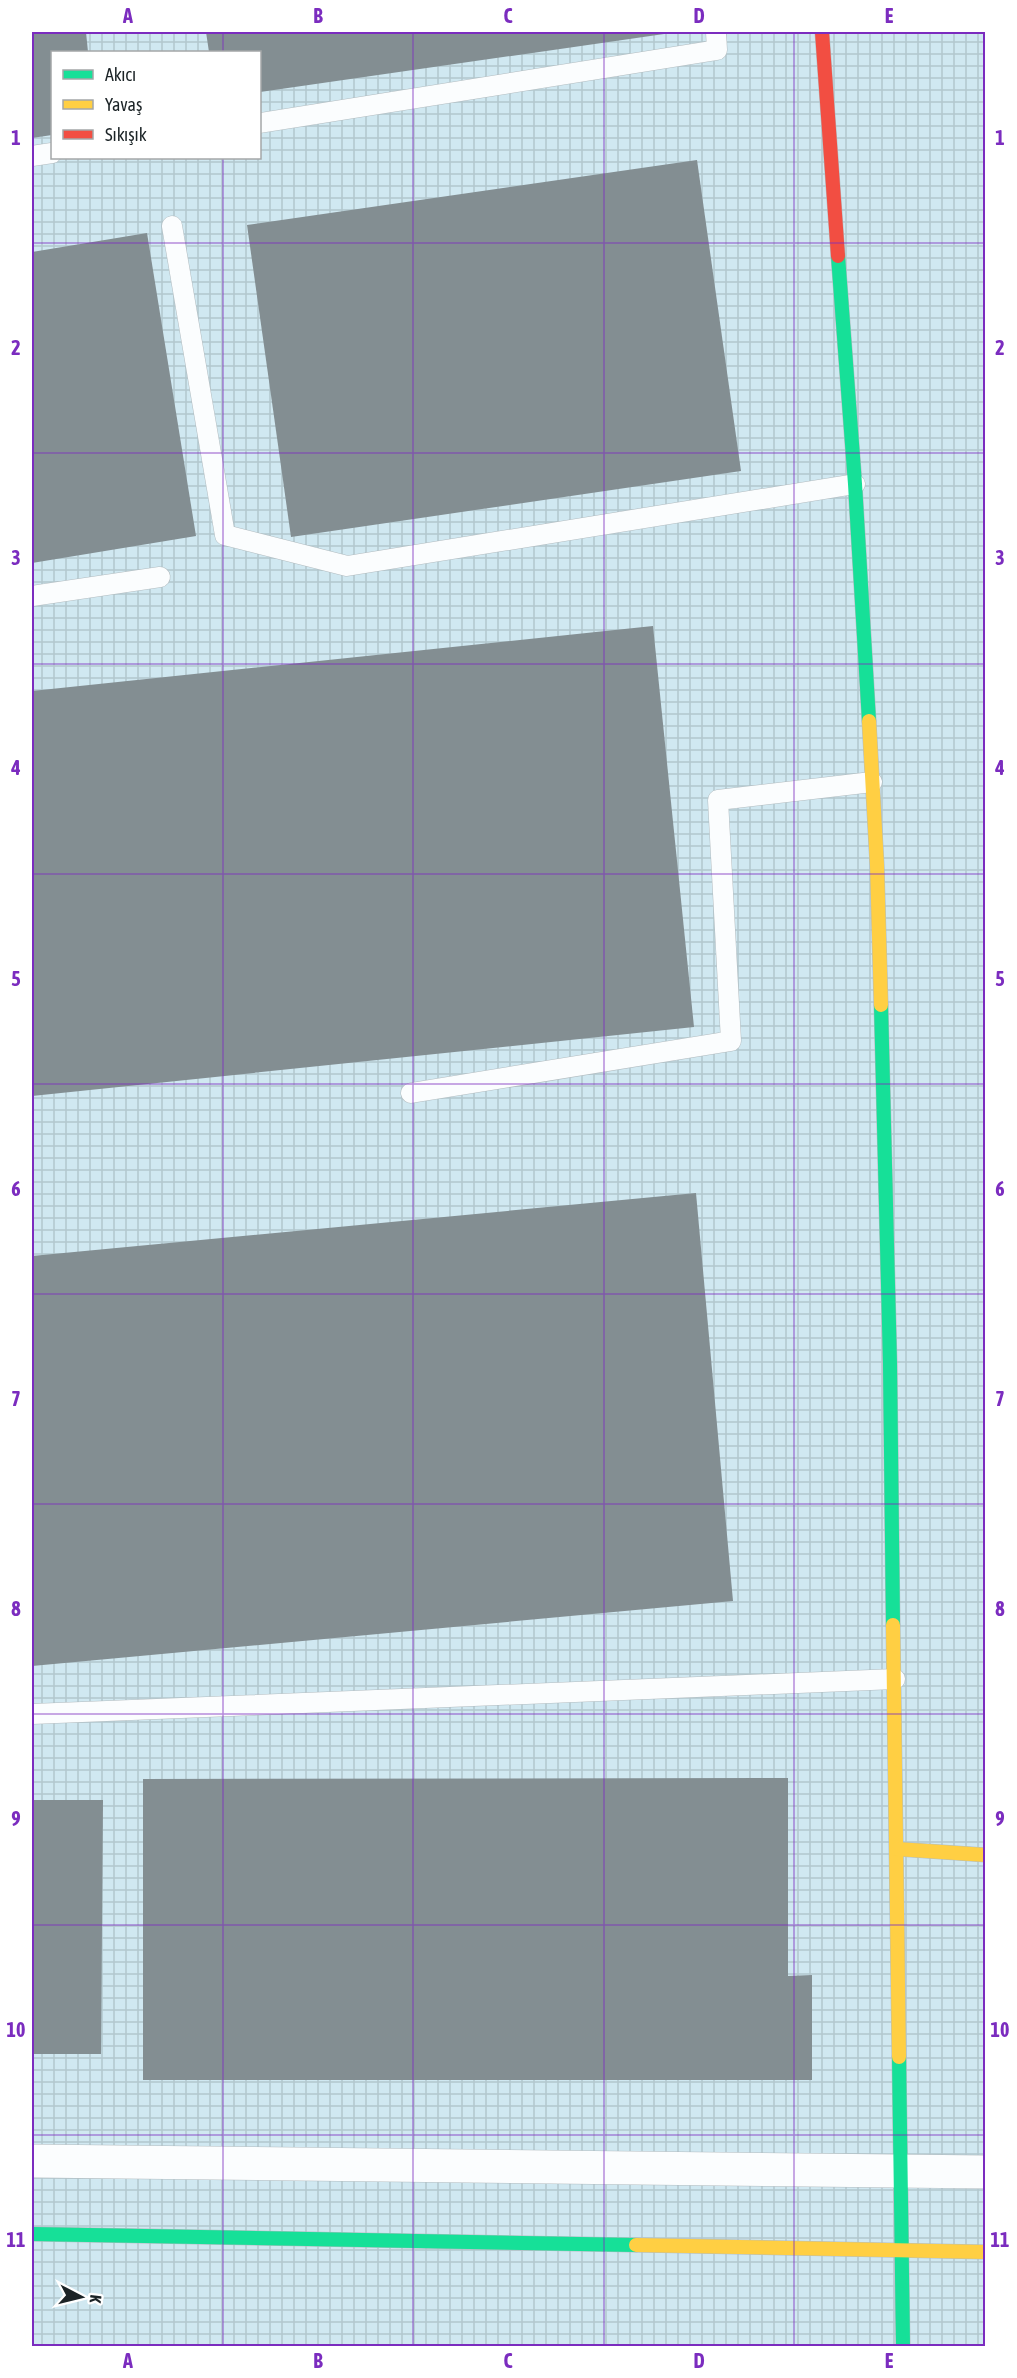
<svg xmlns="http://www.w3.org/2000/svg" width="1017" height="2378" font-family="'Asap Condensed',sans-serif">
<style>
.industrial{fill:url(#industrial-grid);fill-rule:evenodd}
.building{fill:#838e92}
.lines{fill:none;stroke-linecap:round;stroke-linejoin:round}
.lane-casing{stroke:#b2bcc0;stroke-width:21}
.street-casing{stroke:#b2bcc0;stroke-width:34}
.fast-casing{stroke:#b2bcc0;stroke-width:15}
.slow-casing{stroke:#b2bcc0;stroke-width:15}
.jam-casing{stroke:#b2bcc0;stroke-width:15}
.lane{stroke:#fbfdfe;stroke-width:20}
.street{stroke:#fbfdfe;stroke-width:33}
.fast{stroke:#16e098;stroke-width:14}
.slow{stroke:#ffcf43;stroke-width:14}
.jam{stroke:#f24e42;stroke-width:14}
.grid{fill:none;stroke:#7b2cbf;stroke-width:1.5;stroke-opacity:0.55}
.neatline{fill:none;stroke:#7b2cbf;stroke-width:2}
.grid-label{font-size:20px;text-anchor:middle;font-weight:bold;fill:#7b2cbf}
</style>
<defs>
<pattern id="industrial-grid" width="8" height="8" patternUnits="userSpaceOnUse" patternTransform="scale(1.5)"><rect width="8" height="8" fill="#d0e8f1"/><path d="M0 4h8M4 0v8" fill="none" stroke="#b2c7ce"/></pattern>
</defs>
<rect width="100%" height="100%" fill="#e5f2f7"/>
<path class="industrial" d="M32 32H985V2346H32ZM52 52H260V158H52Z"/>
<g class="building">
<path d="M32 32H86L88 52H52V135L32 138Z"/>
<path d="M206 32H671V33L260 92V52H209Z"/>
<path d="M697 160 741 471 291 537 247 225Z"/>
<path d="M147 233 196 536 32 563V252Z"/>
<path d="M653 626 694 1027 32 1096V691Z"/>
<path d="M696 1193 733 1601 32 1666V1256Z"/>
<path d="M788 1778V1976L812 1975V2080H143V1779Z"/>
<path d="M32 1800H103L101 2054H32Z"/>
</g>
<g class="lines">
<g class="lane-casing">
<g id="lane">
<path d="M260 123 717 50 716 32"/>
<path d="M32 156 52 153"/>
<path d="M172 226 225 535 347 566 855 484"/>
<path d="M32 596 160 577"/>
<path d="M411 1093 731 1041 718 800 872 782"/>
<path d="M32 1714 895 1679"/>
</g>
</g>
<g class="street-casing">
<path id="street" d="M32 2161 986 2172"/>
</g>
<g class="fast-casing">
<g id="fast">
<path d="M838 256 855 484 869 721"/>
<path d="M881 1005 890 1364 893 1625"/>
<path d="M899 2057 903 2346"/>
<path d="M32 2234 636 2245"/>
</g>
</g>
<g class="slow-casing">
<g id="slow">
<path d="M869 721 877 865 881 1005"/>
<path d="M893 1625 899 2057"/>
<path d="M897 1849 986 1855"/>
<path d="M636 2245 986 2252"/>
</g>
</g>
<g class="jam-casing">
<path id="jam" d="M822 32 838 256"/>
</g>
<use href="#lane" class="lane"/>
<use href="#street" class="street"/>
<use href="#fast" class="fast"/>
<use href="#slow" class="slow"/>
<use href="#jam" class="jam"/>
</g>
<path class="grid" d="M223 32V52M413 32V2346M604 32V2346M794 32V2346M223 158V2346M32 243H986M32 453H986M32 664H986M32 874H986M32 1084H986M32 1294H986M32 1504H986M32 1714H986M32 1925H986M32 2135H986"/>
<rect width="1017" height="2378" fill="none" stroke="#ffffff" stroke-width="66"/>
<rect x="51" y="51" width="210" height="108" fill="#ffffff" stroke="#a4a7a8" stroke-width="1.5"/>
<rect x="63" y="70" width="30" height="9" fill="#16e098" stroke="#a4a7a8" stroke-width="1.5"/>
<text x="105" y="81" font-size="18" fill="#1b2326">Akıcı</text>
<rect x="63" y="100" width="30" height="9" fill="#ffcf43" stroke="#a4a7a8" stroke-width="1.5"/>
<text x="105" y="111" font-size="18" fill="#1b2326">Yavaş</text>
<rect x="63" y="130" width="30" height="9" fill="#f24e42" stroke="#a4a7a8" stroke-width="1.5"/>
<text x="105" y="141" font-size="18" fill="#1b2326">Sıkışık</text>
<g transform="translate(81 2297) rotate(97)" stroke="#ffffff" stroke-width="4.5" paint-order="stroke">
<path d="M0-4.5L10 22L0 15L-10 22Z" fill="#1b2326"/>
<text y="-9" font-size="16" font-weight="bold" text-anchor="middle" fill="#1b2326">K</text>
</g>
<rect x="33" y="33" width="951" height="2312" class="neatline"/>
<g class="grid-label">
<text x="128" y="23">A</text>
<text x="318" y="23">B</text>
<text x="508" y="23">C</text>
<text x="699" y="23">D</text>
<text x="889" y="23">E</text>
<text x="16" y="145">1</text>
<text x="1000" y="145">1</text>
<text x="16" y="355">2</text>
<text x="1000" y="355">2</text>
<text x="16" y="565">3</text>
<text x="1000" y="565">3</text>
<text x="16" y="775">4</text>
<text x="1000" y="775">4</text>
<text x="16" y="986">5</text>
<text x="1000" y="986">5</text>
<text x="16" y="1196">6</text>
<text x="1000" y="1196">6</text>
<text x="16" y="1406">7</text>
<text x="1000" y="1406">7</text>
<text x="16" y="1616">8</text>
<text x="1000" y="1616">8</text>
<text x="16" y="1826">9</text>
<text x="1000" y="1826">9</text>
<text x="16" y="2037">10</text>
<text x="1000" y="2037">10</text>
<text x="16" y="2247">11</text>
<text x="1000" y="2247">11</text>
<text x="128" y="2368">A</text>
<text x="318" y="2368">B</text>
<text x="508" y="2368">C</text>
<text x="699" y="2368">D</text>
<text x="889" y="2368">E</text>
</g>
</svg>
